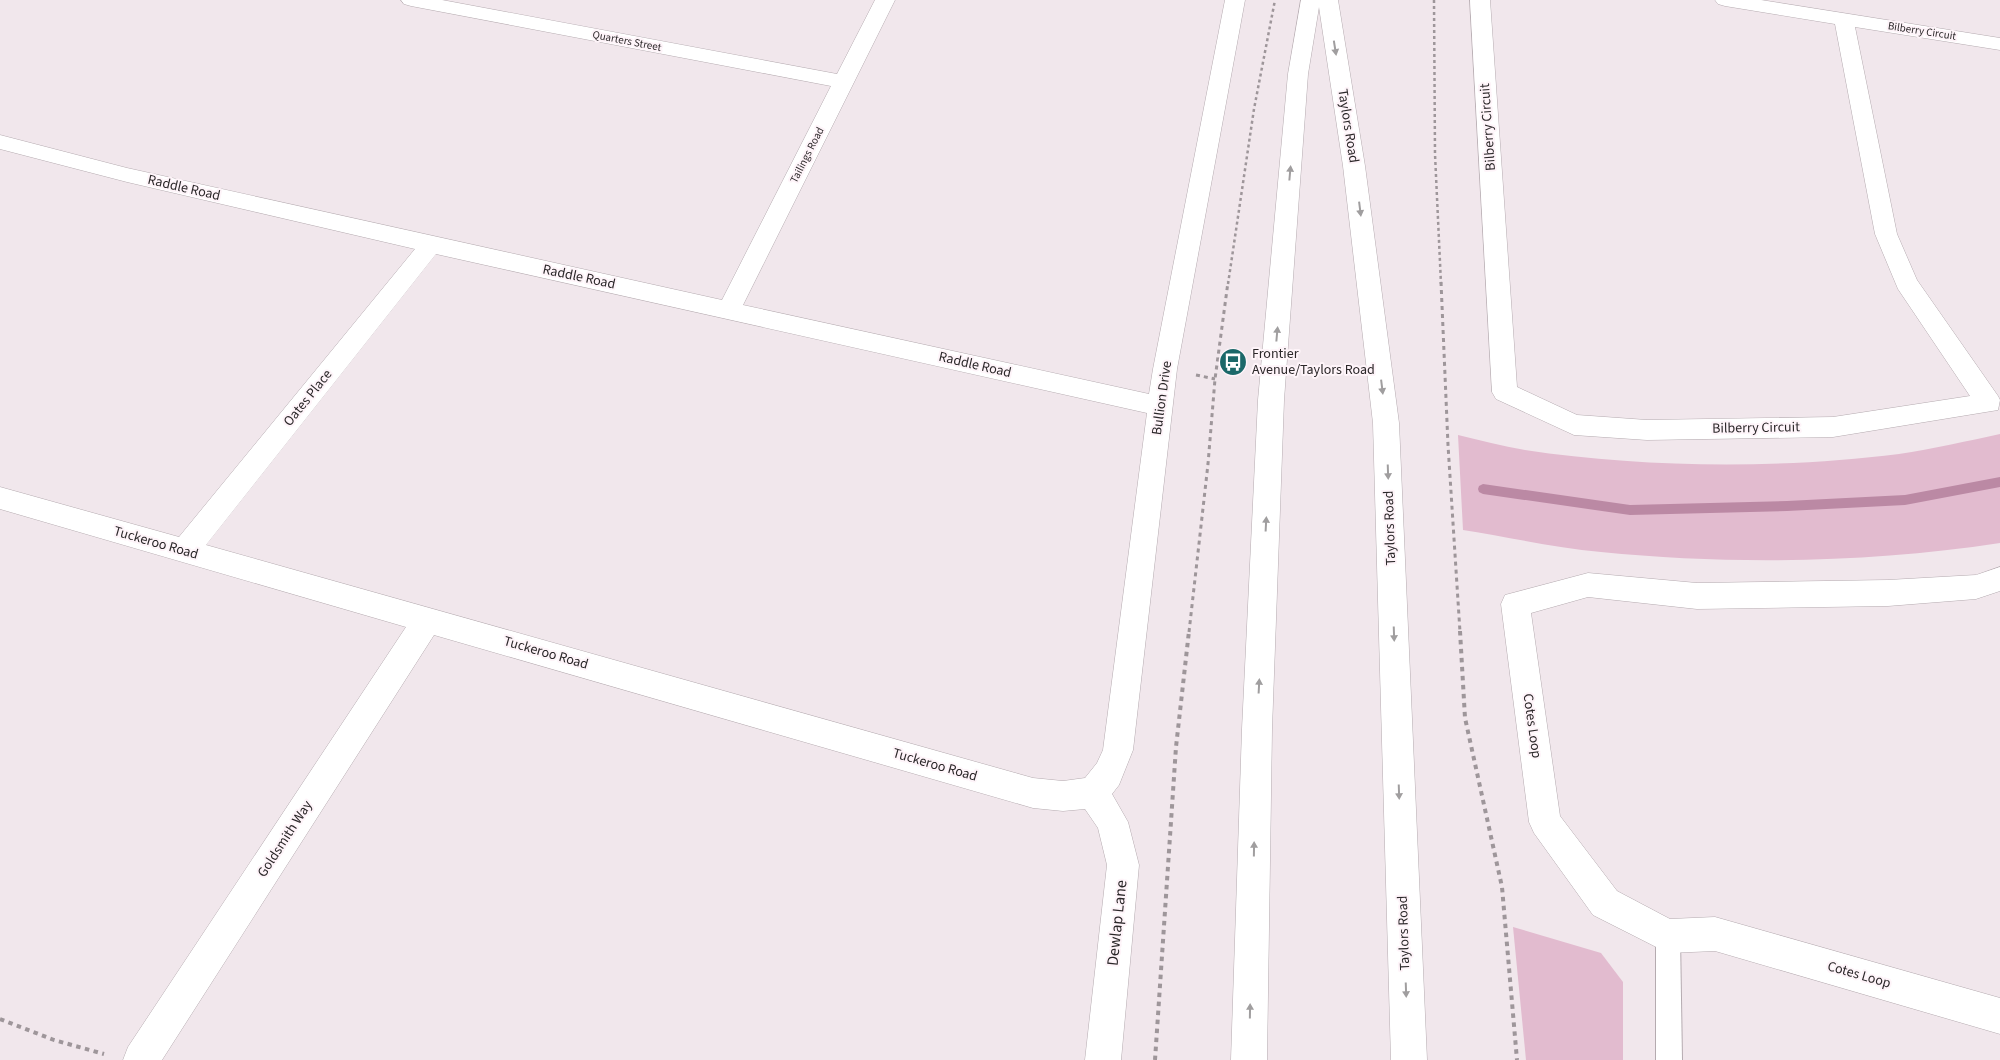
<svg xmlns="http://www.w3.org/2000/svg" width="2000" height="1060" font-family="'Source Sans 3',sans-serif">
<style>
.green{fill:#e2bbcf}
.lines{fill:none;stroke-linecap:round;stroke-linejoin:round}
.stream{fill:#bb89a4;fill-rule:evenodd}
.lane-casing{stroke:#b5abb0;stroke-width:2}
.street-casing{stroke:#b5abb0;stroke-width:1}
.secondary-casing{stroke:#b5abb0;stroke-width:1}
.path-far2{stroke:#9e969a;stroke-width:2.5;stroke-dasharray:3 3;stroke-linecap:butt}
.path-far1{stroke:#9e969a;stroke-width:3;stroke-dasharray:4 4;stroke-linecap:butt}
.path{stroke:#9e969a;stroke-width:4;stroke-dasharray:4.5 4.5;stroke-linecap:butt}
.lane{fill:#fff;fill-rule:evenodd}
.street{fill:#fff;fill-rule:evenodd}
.secondary{fill:#fff;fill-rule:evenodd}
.oneway{fill:#a09e9f}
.labels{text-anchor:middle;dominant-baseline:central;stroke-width:4;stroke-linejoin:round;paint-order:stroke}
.far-street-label{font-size:11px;fill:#2b2729;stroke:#fef4f9}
.street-label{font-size:14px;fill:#2b2729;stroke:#fef4f9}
.poi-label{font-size:14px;fill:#2b2729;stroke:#fef4f9;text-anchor:start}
.near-street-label{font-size:16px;fill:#2b2729;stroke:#fef4f9}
</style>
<rect width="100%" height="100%" fill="#f1e7ec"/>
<g class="green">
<path d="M2000 434V543C1869 563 1733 565 1601 552 1555 548 1508 537 1463 530L1458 435C1480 440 1502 446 1525 450 1643 468 1781 469 1899 454 1933 449 1967 441 2000 434Z"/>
<path d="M1513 927 1601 953 1623 982V1060H1526Z"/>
</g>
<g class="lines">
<path class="stream" d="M2000 477V487L1905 505 1787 511 1630 515 1483 494 1479 492 1478 489 1479 486 1483 484 1630 505 1787 501 1905 495Z"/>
<g class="lane-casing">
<path id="lane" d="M1668 924 1677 927 1680 936 1682 1060H1656V936L1659 927Z"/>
</g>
<g class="street-casing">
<g id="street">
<path d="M401 0H442L837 74 875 0H895L743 305 1149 394 1153 369 1225 0H1245L1177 369 1133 750 1119 785 1112 794 1128 822 1139 865 1121 1060H1085L1107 865 1098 828 1085 809 1063 811 1033 808 434 635 162 1060H123L128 1047 406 627 0 509V487L179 537 415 249 127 182 0 149V135L127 168 722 300 831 86 411 6 404 4ZM436 254 1147 413 1103 750 1097 763 1085 778 1063 781 1033 778 206 545Z"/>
<path d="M1470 0H1490L1517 387 1577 415 1647 420 1833 417 1970 396 1898 289 1875 234 1835 24 1725 6 1718 4 1715 0H1761L2000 38V50L1855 27 1897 234 1917 280 1998 396 2000 400 1998 410 1833 437 1647 440 1574 435 1496 399 1492 392Z"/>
<path d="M2000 567V591L1976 599 1888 606 1697 609 1588 597 1531 613 1560 816 1617 891 1670 919 1715 917 2000 998V1034L1715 951 1668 953 1593 915 1534 833 1529 822 1501 604 1505 595 1588 573 1697 583 1888 580 1976 575Z"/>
</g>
</g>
<g class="secondary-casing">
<path id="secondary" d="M1301 0H1338L1365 166 1399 423 1427 1060H1391L1373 423 1343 166 1319 7 1308 74 1284 400 1272 729 1267 1060H1231L1242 729 1258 400 1288 74Z"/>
</g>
<g class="path-far2">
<path d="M1434 0 1435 154 1441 284"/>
<path d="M1228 284 1254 109 1275 0"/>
</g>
<g class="path-far1">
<path d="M1441 282 1448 445 1460 632"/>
<path d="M1218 359 1233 362"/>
<path d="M1196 375 1215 379"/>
<path d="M1189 632 1208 464 1215 379 1228 282"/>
</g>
<g class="path">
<path d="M1460 631 1465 718 1502 887 1517 1060"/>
<path d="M0 1019 54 1040 104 1054"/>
<path d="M1155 1060 1176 747 1189 631"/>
</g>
<use href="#lane" class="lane"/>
<use href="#street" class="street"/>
<use href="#secondary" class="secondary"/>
</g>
<defs><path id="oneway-solid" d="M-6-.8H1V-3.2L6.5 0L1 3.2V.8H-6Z" transform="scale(1.25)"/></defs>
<g class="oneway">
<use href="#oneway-solid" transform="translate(1335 48) rotate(81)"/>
<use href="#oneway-solid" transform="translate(1290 173) rotate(-85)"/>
<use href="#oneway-solid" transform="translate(1360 209) rotate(83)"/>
<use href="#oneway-solid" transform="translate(1277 334) rotate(-85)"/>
<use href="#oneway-solid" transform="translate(1382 387) rotate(83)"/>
<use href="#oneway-solid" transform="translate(1388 472) rotate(88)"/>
<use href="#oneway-solid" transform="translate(1266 524) rotate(-87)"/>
<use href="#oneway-solid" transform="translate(1394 634) rotate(88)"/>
<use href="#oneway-solid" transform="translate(1259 686) rotate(-87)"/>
<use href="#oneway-solid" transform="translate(1399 792) rotate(88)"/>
<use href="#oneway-solid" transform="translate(1254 849) rotate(-89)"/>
<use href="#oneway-solid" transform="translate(1406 990) rotate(88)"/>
<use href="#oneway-solid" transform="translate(1250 1011) rotate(-89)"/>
</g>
<defs>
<g id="bus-disc" transform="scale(1.4375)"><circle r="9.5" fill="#1b6869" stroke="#fef4f9"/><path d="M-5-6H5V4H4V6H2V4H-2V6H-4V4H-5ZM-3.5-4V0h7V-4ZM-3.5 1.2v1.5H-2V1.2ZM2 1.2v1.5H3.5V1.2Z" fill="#fff"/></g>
</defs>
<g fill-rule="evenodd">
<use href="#bus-disc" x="1233" y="362"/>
</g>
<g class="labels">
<g class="far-street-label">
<text transform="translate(1922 31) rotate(9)">Bilberry Circuit</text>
<text transform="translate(627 41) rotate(11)">Quarters Street</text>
<text transform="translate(807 155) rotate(-63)">Tailings Road</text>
</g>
<g class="street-label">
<text transform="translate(1348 126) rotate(81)">Taylors Road</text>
<text transform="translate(1488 127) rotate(-94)">Bilberry Circuit</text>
<text transform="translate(184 188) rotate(13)">Raddle Road</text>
<text transform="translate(579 277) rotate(12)">Raddle Road</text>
<text transform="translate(975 365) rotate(13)">Raddle Road</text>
<text transform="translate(308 398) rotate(-51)">Oates Place</text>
<text transform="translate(1162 398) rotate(-82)">Bullion Drive</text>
<text transform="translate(1756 428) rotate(-1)">Bilberry Circuit</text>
<text transform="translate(1390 528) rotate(-92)">Taylors Road</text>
<text transform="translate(156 543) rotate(16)">Tuckeroo Road</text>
<text transform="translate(546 653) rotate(16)">Tuckeroo Road</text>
<text transform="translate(1532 726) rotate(82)">Cotes Loop</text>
<text transform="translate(935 765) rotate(16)">Tuckeroo Road</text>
<text transform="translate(285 839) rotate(-57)">Goldsmith Way</text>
<text transform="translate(1404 933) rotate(-92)">Taylors Road</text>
<text transform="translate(1859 975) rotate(16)">Cotes Loop</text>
</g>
<g class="poi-label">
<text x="1252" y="354">Frontier<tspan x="1252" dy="16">Avenue/Taylors Road</tspan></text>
</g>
<g class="near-street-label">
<text transform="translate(1117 923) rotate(-84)">Dewlap Lane</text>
</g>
</g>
</svg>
